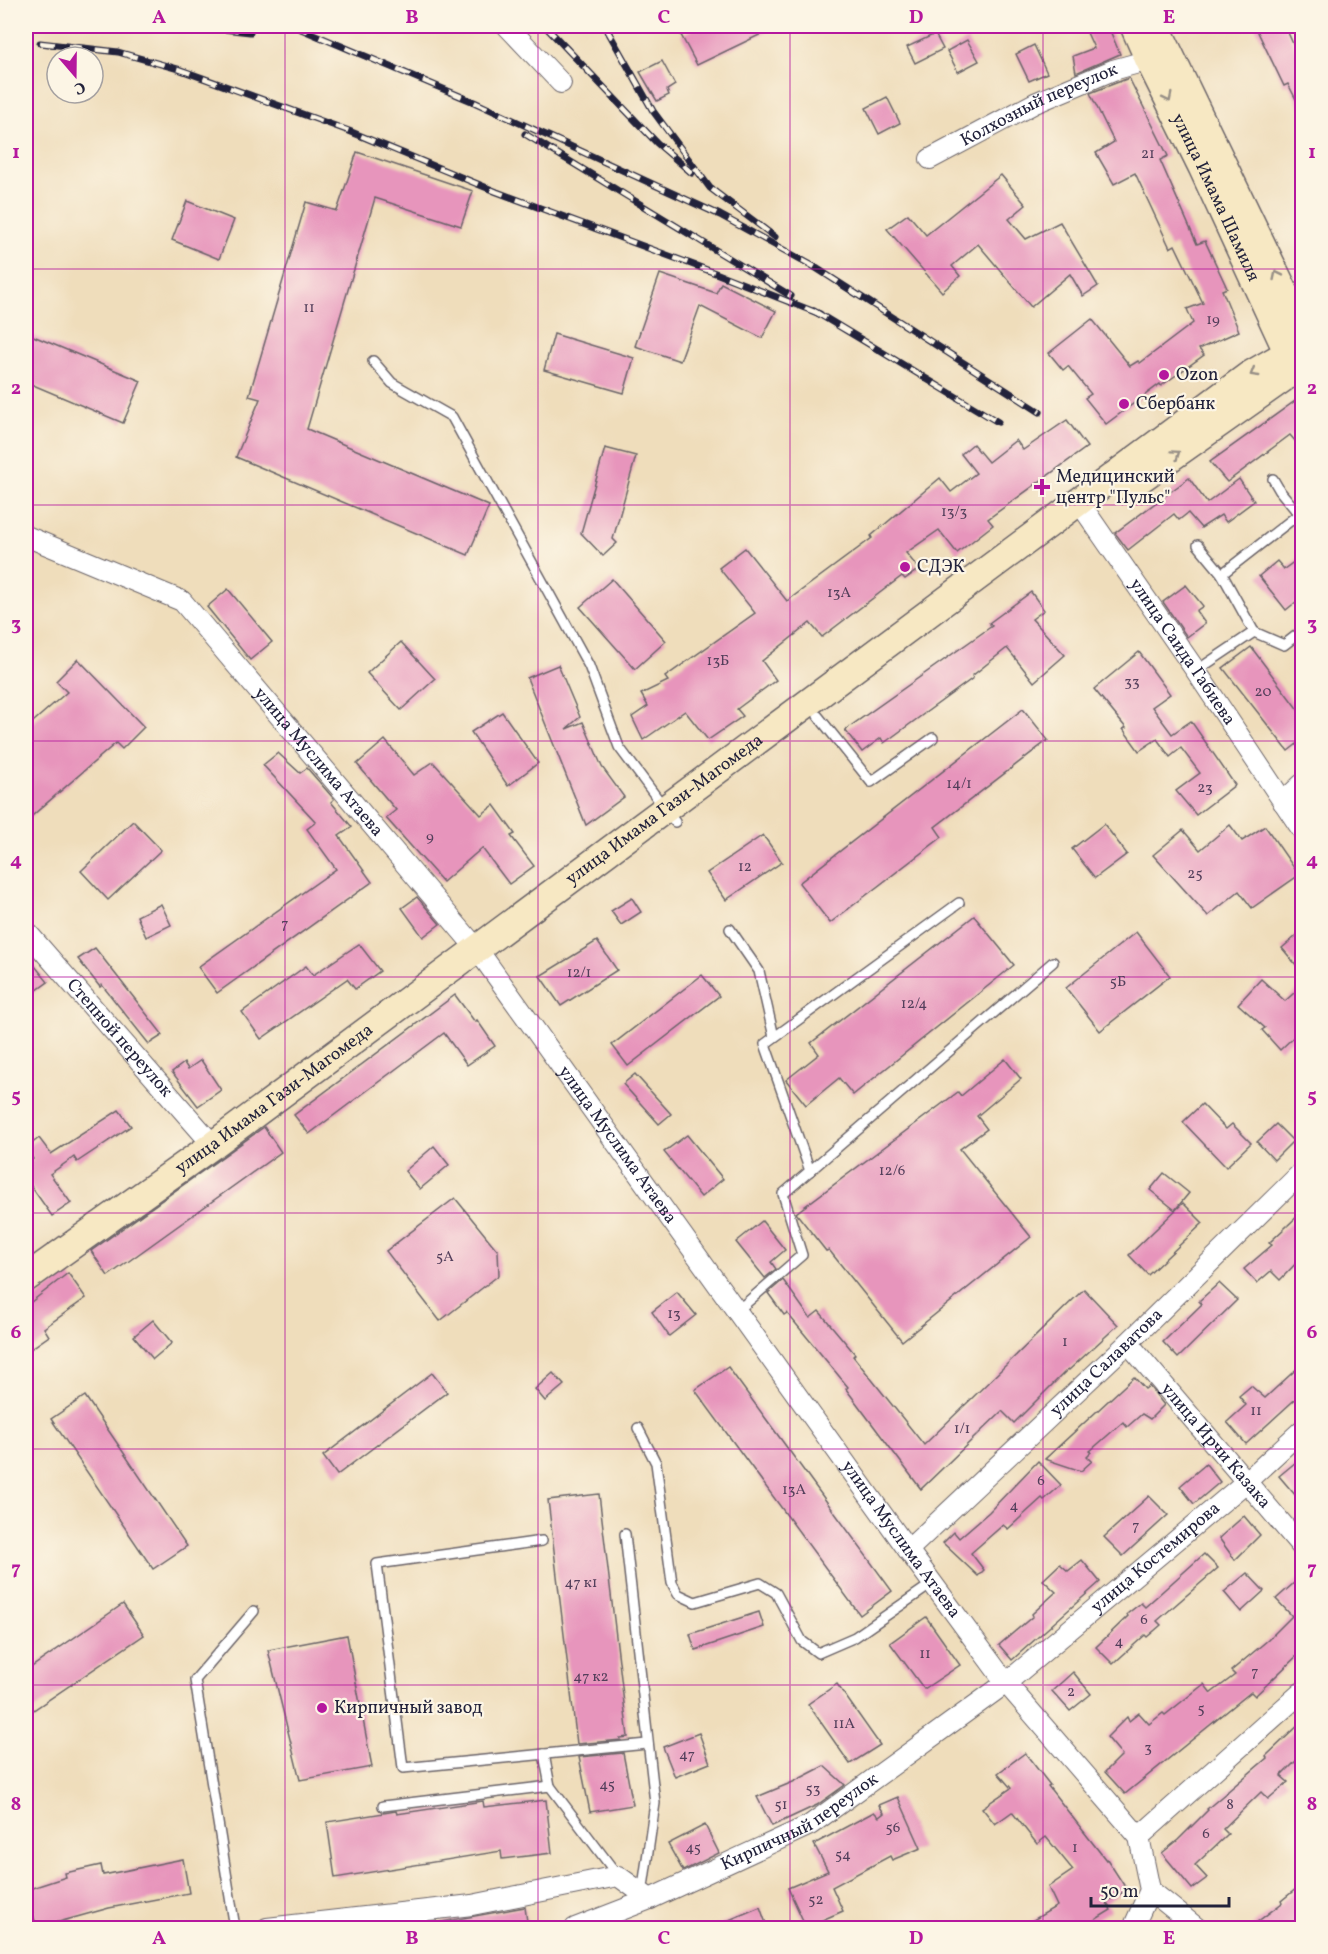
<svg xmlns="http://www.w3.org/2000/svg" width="1328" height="1954" font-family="Vollkorn,serif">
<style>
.building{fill:#e795bc}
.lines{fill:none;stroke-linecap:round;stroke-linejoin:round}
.lane-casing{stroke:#6a6368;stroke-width:12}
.street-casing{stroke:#6a6368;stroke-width:22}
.secondary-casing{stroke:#6a6368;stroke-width:30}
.lane{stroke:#fff;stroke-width:9}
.street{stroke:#fff;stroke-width:20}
.secondary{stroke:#f7e8c3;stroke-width:27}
.rail-casing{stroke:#22223b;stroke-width:7}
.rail{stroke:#fcf5e5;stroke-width:4.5;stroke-dasharray:14;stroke-linecap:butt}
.oneway{stroke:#978f86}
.grid{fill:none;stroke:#b5179e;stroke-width:1.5;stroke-opacity:0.55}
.poi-dot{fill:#b5179e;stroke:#fcf5e5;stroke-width:2}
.labels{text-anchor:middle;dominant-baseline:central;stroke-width:4.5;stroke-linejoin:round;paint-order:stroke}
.number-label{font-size:15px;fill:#533f5b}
.street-label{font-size:18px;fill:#22223b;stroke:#fcf5e5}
.poi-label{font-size:18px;fill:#22223b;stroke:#fcf5e5;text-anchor:start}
.neatline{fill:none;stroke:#b5179e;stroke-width:2}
.grid-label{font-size:20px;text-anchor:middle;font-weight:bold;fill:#b5179e}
</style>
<rect width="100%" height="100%" fill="#fcf5e5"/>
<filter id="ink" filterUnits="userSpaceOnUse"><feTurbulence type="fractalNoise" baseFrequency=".0167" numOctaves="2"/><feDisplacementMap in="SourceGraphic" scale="12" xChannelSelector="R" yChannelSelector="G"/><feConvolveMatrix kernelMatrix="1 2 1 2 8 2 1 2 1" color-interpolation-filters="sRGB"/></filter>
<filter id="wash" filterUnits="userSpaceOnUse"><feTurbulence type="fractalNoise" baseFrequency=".008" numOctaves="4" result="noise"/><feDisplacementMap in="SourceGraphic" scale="24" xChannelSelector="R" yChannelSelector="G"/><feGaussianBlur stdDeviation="1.35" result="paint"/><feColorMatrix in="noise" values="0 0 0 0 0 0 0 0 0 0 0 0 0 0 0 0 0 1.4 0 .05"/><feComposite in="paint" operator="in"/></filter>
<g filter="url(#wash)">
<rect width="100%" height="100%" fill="#efddbb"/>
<g id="blocks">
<g class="building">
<path d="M699 26H778L697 65 681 35Z"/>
<path d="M1084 26H1108L1120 54 1076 73 1073 56 1094 48Z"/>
<path d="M1255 26H1285L1299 57 1302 56V111L1288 84 1284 86Z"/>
<path d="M935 34 943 49 915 63 907 47Z"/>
<path d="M967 40 979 61 958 72 947 51Z"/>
<path d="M1034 45 1047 73 1029 81 1016 54Z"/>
<path d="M662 61 675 85 667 90 669 95 657 101 640 72Z"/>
<path d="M1129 78 1168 156 1160 160 1197 244 1205 241 1227 288 1222 290 1239 331 1199 349 1204 355 1161 386 1160 384 1106 424 1085 398 1091 394 1068 366 1063 370 1049 353 1092 319 1130 366 1138 361 1140 363 1193 323 1187 309 1203 303 1175 245 1170 248 1135 173 1114 184 1096 153 1114 142 1090 93Z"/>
<path d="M887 97 900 123 879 134 866 108Z"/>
<path d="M357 152 473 191 461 226 375 198 307 429 489 506 468 555 236 457 260 399 249 396 306 202 337 211Z"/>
<path d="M1001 175 1026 205 1009 219 1026 239 1060 222 1098 286 1083 296 1070 274 1031 307 978 244 952 266 960 276 942 292 887 229 908 214 926 235Z"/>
<path d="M187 201 234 220 219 259 172 240Z"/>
<path d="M660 274 716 293 721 283 776 311 762 338 700 306 680 361 635 346Z"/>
<path d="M26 333 141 381 123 423 26 382Z"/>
<path d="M554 334 634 358 624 393 544 370Z"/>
<path d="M1302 396V449L1290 435 1227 482 1210 462Z"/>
<path d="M1067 420 1087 447 988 519 993 525 957 553 939 530 906 553 919 569 905 579 902 576 822 637 810 623 762 661 776 680 737 709 743 716 708 740 685 711 643 740 632 717 648 706 641 694 668 681 665 677 755 613 719 568 745 548 787 601 872 538 871 536 940 478 951 492 976 473 961 454 973 444 988 462 1016 440 1023 450Z"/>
<path d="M605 448 636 456 613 539 617 543 603 556 581 533Z"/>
<path d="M1189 478 1207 503 1239 479 1254 501 1226 522 1221 515 1201 528 1188 513 1179 520 1174 514 1128 550 1115 533Z"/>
<path d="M1302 556V597L1286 610 1259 576 1277 561 1284 569Z"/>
<path d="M612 579 666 641 635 669 580 607Z"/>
<path d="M1186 585 1203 606 1196 611 1205 623 1187 637 1163 602Z"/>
<path d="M228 589 272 642 250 660 207 607Z"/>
<path d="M1031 592 1044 610 1032 619 1065 655 1034 682 1007 648 972 676 973 678 884 743 881 738 862 752 845 730 992 626 989 623Z"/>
<path d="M401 642 435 679 401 710 367 673Z"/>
<path d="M1251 647 1302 715V740L1288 751 1223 668Z"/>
<path d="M1139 652 1170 694 1152 707 1172 734 1191 721 1235 785 1196 815 1176 791 1200 773 1181 748 1170 757 1157 739 1139 751 1123 729 1126 728 1094 689Z"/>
<path d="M78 659 144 727 122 749 116 743 26 821V728L67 692 56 681Z"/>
<path d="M558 665 580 717 566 729 583 722 602 767 624 797 586 825 527 678Z"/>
<path d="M1023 709 1048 740 935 827 942 837 830 923 799 883Z"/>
<path d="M502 712 538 763 508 786 471 732Z"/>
<path d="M385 740 414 775 433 762 481 815 494 805 515 834 511 836 534 866 509 884 482 848 443 882 386 818 396 810 357 764Z"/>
<path d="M278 753 300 773 307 768 334 799 331 802 352 827 339 836 372 882 217 993 198 967 336 869 307 829 316 822 263 765Z"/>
<path d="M133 821 161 850 108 900 81 871Z"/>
<path d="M1104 824 1127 854 1095 878 1072 849Z"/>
<path d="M1230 825 1242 841 1265 826 1299 875 1252 908 1239 891 1208 916 1153 855 1183 830 1200 850Z"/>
<path d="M763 835 782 862 726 900 707 873Z"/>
<path d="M417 897 440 924 423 937 402 908Z"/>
<path d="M632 898 641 912 621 925 611 911Z"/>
<path d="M161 904 171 925 146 937 137 916Z"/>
<path d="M974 916 1014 965 853 1095 839 1078 806 1105 786 1080 819 1054 811 1043Z"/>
<path d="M1302 931V972L1282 948Z"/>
<path d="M1136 932 1170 976 1100 1031 1066 988Z"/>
<path d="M597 941 617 970 561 1006 540 976Z"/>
<path d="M359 944 380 971 355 989 347 979 261 1039 242 1012 306 966 313 975Z"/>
<path d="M95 948 163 1035 149 1044 102 985 100 987 78 959Z"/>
<path d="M26 955 48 982 26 998Z"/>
<path d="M702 975 719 996 628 1066 612 1045Z"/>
<path d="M1261 979 1285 1001 1302 986V1029L1280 1050 1262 1030 1265 1028 1238 1004Z"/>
<path d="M455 995 475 1022 477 1020 495 1046 467 1065 444 1033 309 1134 294 1115Z"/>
<path d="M1005 1059 1021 1079 977 1116 987 1129 960 1149 1031 1237 902 1341 829 1250 826 1251 796 1213 958 1092 961 1096Z"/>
<path d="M201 1060 221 1090 198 1106 172 1072 184 1063 188 1069Z"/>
<path d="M635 1074 671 1114 659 1124 623 1084Z"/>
<path d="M1202 1104 1226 1129 1232 1124 1251 1143 1226 1167 1183 1122Z"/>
<path d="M119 1110 131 1126 77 1162 74 1157 50 1174 71 1203 52 1216 26 1179V1164L33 1159 26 1148 39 1138 51 1154Z"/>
<path d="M1276 1124 1293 1141 1274 1160 1257 1142Z"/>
<path d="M264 1127 281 1152 108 1276 91 1251Z"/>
<path d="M687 1135 723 1179 701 1197 664 1152Z"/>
<path d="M434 1146 449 1165 420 1189 405 1171Z"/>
<path d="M1164 1173 1189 1193 1175 1210 1150 1190Z"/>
<path d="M455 1198 498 1251 499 1275 440 1321 386 1251Z"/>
<path d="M1183 1203 1203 1223 1148 1275 1129 1255Z"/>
<path d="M1302 1212V1257L1280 1280 1271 1271 1257 1283 1244 1269 1272 1245 1269 1243Z"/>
<path d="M762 1221 785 1250 771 1262 776 1269 765 1278 736 1242Z"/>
<path d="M68 1273 86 1298 44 1328 49 1336 26 1352V1306Z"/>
<path d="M783 1280 810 1318 819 1311 855 1354 853 1356 924 1445 1084 1289 1118 1325 1069 1370 1068 1369 1014 1423 1002 1411 921 1489 846 1389 848 1387 787 1313 784 1315 768 1293Z"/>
<path d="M1219 1283 1237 1300 1178 1358 1163 1342 1202 1304 1199 1301Z"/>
<path d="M677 1292 696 1315 669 1336 652 1312Z"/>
<path d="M153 1320 172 1343 153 1359 134 1336Z"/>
<path d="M1302 1364V1393L1246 1444 1227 1422 1246 1405 1239 1396 1251 1386 1265 1398Z"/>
<path d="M728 1367 892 1591 860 1615 695 1390Z"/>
<path d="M432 1373 447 1392 337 1475 323 1456Z"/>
<path d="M553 1373 564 1385 545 1401 535 1389Z"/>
<path d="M1134 1377 1145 1389 1149 1386 1164 1405 1150 1419 1142 1414 1127 1427 1123 1422 1090 1451 1091 1452 1087 1456 1092 1461 1081 1471 1045 1459Z"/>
<path d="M85 1396 187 1546 153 1569 51 1419Z"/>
<path d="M1302 1457V1503L1279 1476Z"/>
<path d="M1038 1461 1061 1485 1044 1500 1042 1498 1008 1529 1003 1525 971 1553 984 1570 978 1576 943 1543 954 1532 959 1538 989 1512Z"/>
<path d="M1206 1464 1220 1482 1194 1504 1180 1486Z"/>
<path d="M599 1494 628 1737 620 1738 621 1740 577 1744 548 1500Z"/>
<path d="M1149 1496 1168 1515 1123 1556 1104 1537Z"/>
<path d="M1244 1516 1260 1535 1235 1560 1219 1538Z"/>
<path d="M1204 1554 1218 1568 1157 1621 1161 1625 1147 1637 1145 1635 1113 1664 1096 1647 1128 1616 1127 1614 1141 1603 1145 1607Z"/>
<path d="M1082 1560 1100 1582 1012 1660 999 1645 1033 1616 1032 1614 1056 1592 1043 1580 1060 1564 1068 1571Z"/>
<path d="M1247 1573 1264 1591 1241 1612 1224 1592Z"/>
<path d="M1302 1576V1651L1255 1696 1251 1692 1125 1794 1105 1772 1122 1755 1107 1737 1127 1717 1129 1721 1139 1713 1149 1724 1163 1713 1165 1715 1204 1684 1211 1693 1235 1675 1231 1671 1268 1640 1292 1616 1276 1599Z"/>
<path d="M123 1604 144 1635 26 1715V1671Z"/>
<path d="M759 1612 764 1627 695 1650 690 1634Z"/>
<path d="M926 1617 960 1665 924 1689 890 1643Z"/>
<path d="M347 1635 372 1767 300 1780 268 1650Z"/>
<path d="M1073 1672 1091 1694 1070 1711 1052 1691Z"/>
<path d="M837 1684 880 1745 850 1764 808 1704Z"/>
<path d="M1302 1722V1755L1281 1776 1288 1782 1268 1799 1261 1792 1223 1829 1228 1834 1195 1865 1207 1878 1192 1889 1162 1853 1178 1840 1208 1810 1207 1809 1267 1758 1266 1756Z"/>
<path d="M699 1733 710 1763 675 1777 663 1747Z"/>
<path d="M623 1753 633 1805 590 1812 579 1757Z"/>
<path d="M1025 1753 1050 1785 1048 1786 1106 1860 1107 1859 1127 1890 1106 1902 1111 1910 1080 1929H1018L1057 1906 1048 1887 1073 1870 1046 1837 1037 1844 1012 1812 995 1824 982 1808 1011 1788 998 1773Z"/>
<path d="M824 1766 845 1785 817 1805 772 1826 757 1797 793 1782Z"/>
<path d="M898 1797 921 1848 892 1860 890 1856 832 1887 843 1911 806 1927 788 1888 828 1871 814 1844 874 1812 879 1817 884 1813 879 1805Z"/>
<path d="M546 1800 552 1853 502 1859 501 1851 335 1878 327 1822 396 1811 397 1814 483 1801 484 1807Z"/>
<path d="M705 1825 719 1853 683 1871 668 1844Z"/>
<path d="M183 1859 189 1893 109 1908 37 1928 26 1890 66 1877 65 1873 101 1865 103 1875Z"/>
<path d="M1302 1884V1919L1290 1929H1248L1282 1903 1281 1901Z"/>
<path d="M525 1907 528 1929H442L441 1922Z"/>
<path d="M760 1907 768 1929H710V1928Z"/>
</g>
</g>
</g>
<g filter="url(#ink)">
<use href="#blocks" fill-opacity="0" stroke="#6a6368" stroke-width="1.5"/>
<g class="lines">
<g class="lane-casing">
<g id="lane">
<path d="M373 361 392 383 452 417 589 666 619 747 675 822"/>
<path d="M1198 545 1222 574 1254 632"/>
<path d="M1222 574 1299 514 1280 491 1273 479"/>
<path d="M1196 671 1254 632 1284 645 1302 631"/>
<path d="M818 716 871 782 933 738"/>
<path d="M730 929 759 971 774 1037"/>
<path d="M810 1171 765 1044 959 903"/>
<path d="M737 1311 802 1255 783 1194 1053 962"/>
<path d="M638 1428 656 1463 672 1583 678 1594 695 1602 760 1583 776 1593 802 1641 818 1653 855 1637 933 1583"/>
<path d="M625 1534 655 1803 642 1894"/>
<path d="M542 1541 377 1564 403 1768 647 1744"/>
<path d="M544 1754 550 1786"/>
<path d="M383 1806 550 1786 618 1876"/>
<path d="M235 1928 195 1680 254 1611"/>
</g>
</g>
<g class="street-casing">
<g id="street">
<path d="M507 26 561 83"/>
<path id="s1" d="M930 159 1035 103 1113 70 1149 60"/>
<path id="s2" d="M1079 502 1196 671 1302 830"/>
<path id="s3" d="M26 536 182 601 477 949 908 1550 1006 1683 1139 1837 1150 1890 1133 1928"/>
<path d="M1283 802 1302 784"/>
<path id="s4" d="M26 931 213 1145"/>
<path id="s5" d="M1128 1343 1302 1547"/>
<path id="s6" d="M908 1550 1128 1343 1302 1172"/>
<path d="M1139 1837 1302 1692"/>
<path d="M1150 1890 1197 1928"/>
<path d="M267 1928 472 1905 618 1876 650 1899"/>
<path id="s7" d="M575 1928 650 1899 810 1825 1006 1683 1246 1482 1302 1430"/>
</g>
</g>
<g class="secondary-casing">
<g id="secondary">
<path id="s8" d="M1134 26 1149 60 1202 167 1288 353 1298 368"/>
<path d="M1156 26 1302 328"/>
<path d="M1129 487 1302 365"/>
<path id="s9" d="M26 1278 213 1145 1248 376 1288 353 1302 341"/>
</g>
</g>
<use href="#lane" class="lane"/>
<use href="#street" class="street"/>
<use href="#secondary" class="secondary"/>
<g class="rail-casing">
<g id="rail">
<path d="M196 26 250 32"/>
<path d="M294 26 474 102 720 215 813 266 1040 412"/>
<path d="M545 26 657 143 692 173"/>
<path d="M605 26 653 111 710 188 775 237"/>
<path d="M40 43 118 52 178 69 349 131 497 192 718 274 820 314"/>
<path d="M525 134 791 296"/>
<path d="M814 311 998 422"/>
</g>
</g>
<use href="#rail" class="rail"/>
</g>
<defs><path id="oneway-chevron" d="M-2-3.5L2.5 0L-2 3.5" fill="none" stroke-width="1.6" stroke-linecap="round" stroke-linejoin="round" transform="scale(1.5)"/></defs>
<g class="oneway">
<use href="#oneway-chevron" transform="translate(1168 98) rotate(63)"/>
<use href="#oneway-chevron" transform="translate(1277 275) rotate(-116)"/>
<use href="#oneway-chevron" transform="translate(1254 373) rotate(149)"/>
<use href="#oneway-chevron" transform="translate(1176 454) rotate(-35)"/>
</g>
</g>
<path class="grid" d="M285 26V1928M538 26V1928M790 26V1928M1043 26V1928M26 269H1302M26 505H1302M26 741H1302M26 977H1302M26 1213H1302M26 1449H1302M26 1685H1302"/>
<g class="poi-dot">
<circle cx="1164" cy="375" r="6"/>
<circle cx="1124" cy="404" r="6"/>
<path d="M1039 478h6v6h6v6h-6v6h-6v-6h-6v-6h6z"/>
<circle cx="905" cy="567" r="6"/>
<circle cx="322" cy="1708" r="6"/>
</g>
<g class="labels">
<g class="number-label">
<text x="1148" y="154">21</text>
<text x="309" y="308">11</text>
<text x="1213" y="320">19</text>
<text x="954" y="512">13/3</text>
<text x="839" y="593">13А</text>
<text x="718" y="661">13Б</text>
<text x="1132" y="682">33</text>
<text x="1263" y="692">20</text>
<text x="959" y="784">14/1</text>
<text x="1205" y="788">23</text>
<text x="430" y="837">9</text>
<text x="745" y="867">12</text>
<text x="1195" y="874">25</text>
<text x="285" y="924">7</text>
<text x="579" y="973">12/1</text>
<text x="1118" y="982">5Б</text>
<text x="914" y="1004">12/4</text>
<text x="892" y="1171">12/6</text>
<text x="445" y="1257">5А</text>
<text x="674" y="1314">13</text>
<text x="1065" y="1342">1</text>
<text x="1256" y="1411">11</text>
<text x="962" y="1429">1/1</text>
<text x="1041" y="1481">6</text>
<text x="794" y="1490">13А</text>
<text x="1014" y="1506">4</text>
<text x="1136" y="1526">7</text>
<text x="581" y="1583">47 к1</text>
<text x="1144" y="1620">6</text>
<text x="1119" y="1642">4</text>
<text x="925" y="1654">11</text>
<text x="1255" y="1672">7</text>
<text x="591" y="1677">47 к2</text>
<text x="1071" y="1692">2</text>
<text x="1201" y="1709">5</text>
<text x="844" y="1724">11А</text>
<text x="1148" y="1748">3</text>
<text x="687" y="1755">47</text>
<text x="607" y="1785">45</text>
<text x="813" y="1789">53</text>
<text x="781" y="1805">51</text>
<text x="1230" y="1805">8</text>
<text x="893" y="1828">56</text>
<text x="1206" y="1834">6</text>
<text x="693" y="1848">45</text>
<text x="1075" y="1848">1</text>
<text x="843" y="1855">54</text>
<text x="816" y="1900">52</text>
</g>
<g class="street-label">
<text stroke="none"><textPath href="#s1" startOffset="122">Колхозный переулок</textPath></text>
<text stroke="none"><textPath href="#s8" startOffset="190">улица Имама Шамиля</textPath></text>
<text stroke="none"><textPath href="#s2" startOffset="182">улица Саида Габиева</textPath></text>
<text stroke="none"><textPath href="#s3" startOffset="380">улица Муслима Атаева</textPath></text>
<text stroke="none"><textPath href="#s9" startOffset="792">улица Имама Гази-Магомеда</textPath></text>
<text stroke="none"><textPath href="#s4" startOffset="142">Степной переулок</textPath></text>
<text stroke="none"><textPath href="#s9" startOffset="306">улица Имама Гази-Магомеда</textPath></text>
<text stroke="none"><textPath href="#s3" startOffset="866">улица Муслима Атаева</textPath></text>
<text stroke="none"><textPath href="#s6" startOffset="273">улица Салаватова</textPath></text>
<text stroke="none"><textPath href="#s5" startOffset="135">улица Ирчи Казака</textPath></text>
<text stroke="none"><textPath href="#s3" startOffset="1352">улица Муслима Атаева</textPath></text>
<text stroke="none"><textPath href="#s7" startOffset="694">улица Костемирова</textPath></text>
<text stroke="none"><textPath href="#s7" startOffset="249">Кирпичный переулок</textPath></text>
</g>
<g class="poi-label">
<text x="1176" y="375">Ozon</text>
<text x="1136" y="404">Сбербанк</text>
<text x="1056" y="477">Медицинский<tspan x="1056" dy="21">центр "Пульс"</tspan></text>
<text x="917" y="567">СДЭК</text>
<text x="334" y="1708">Кирпичный завод</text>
</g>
</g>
<rect width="1328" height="1954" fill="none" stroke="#fcf5e5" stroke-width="66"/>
<g transform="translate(75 75) rotate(160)"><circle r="28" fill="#fcf5e5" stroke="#a5a1a1" stroke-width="1.5"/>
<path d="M0-4.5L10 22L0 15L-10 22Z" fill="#b5179e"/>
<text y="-9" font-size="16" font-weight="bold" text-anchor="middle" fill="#22223b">С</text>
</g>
<path d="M1091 1897v9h138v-9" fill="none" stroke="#22223b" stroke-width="3"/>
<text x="1100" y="1897" font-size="18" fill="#22223b" stroke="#fcf5e5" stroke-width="4.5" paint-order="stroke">50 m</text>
<rect x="33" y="33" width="1262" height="1888" class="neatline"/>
<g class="grid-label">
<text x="159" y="23">A</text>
<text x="412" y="23">B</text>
<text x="664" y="23">C</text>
<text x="916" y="23">D</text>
<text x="1169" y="23">E</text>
<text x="16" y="158">1</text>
<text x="1312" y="158">1</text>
<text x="16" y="394">2</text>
<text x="1312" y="394">2</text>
<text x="16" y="630">3</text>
<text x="1312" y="630">3</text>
<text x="16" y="866">4</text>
<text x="1312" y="866">4</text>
<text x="16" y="1102">5</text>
<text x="1312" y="1102">5</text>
<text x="16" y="1338">6</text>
<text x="1312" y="1338">6</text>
<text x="16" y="1574">7</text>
<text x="1312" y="1574">7</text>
<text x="16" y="1810">8</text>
<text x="1312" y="1810">8</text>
<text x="159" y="1944">A</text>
<text x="412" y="1944">B</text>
<text x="664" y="1944">C</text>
<text x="916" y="1944">D</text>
<text x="1169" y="1944">E</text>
</g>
</svg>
